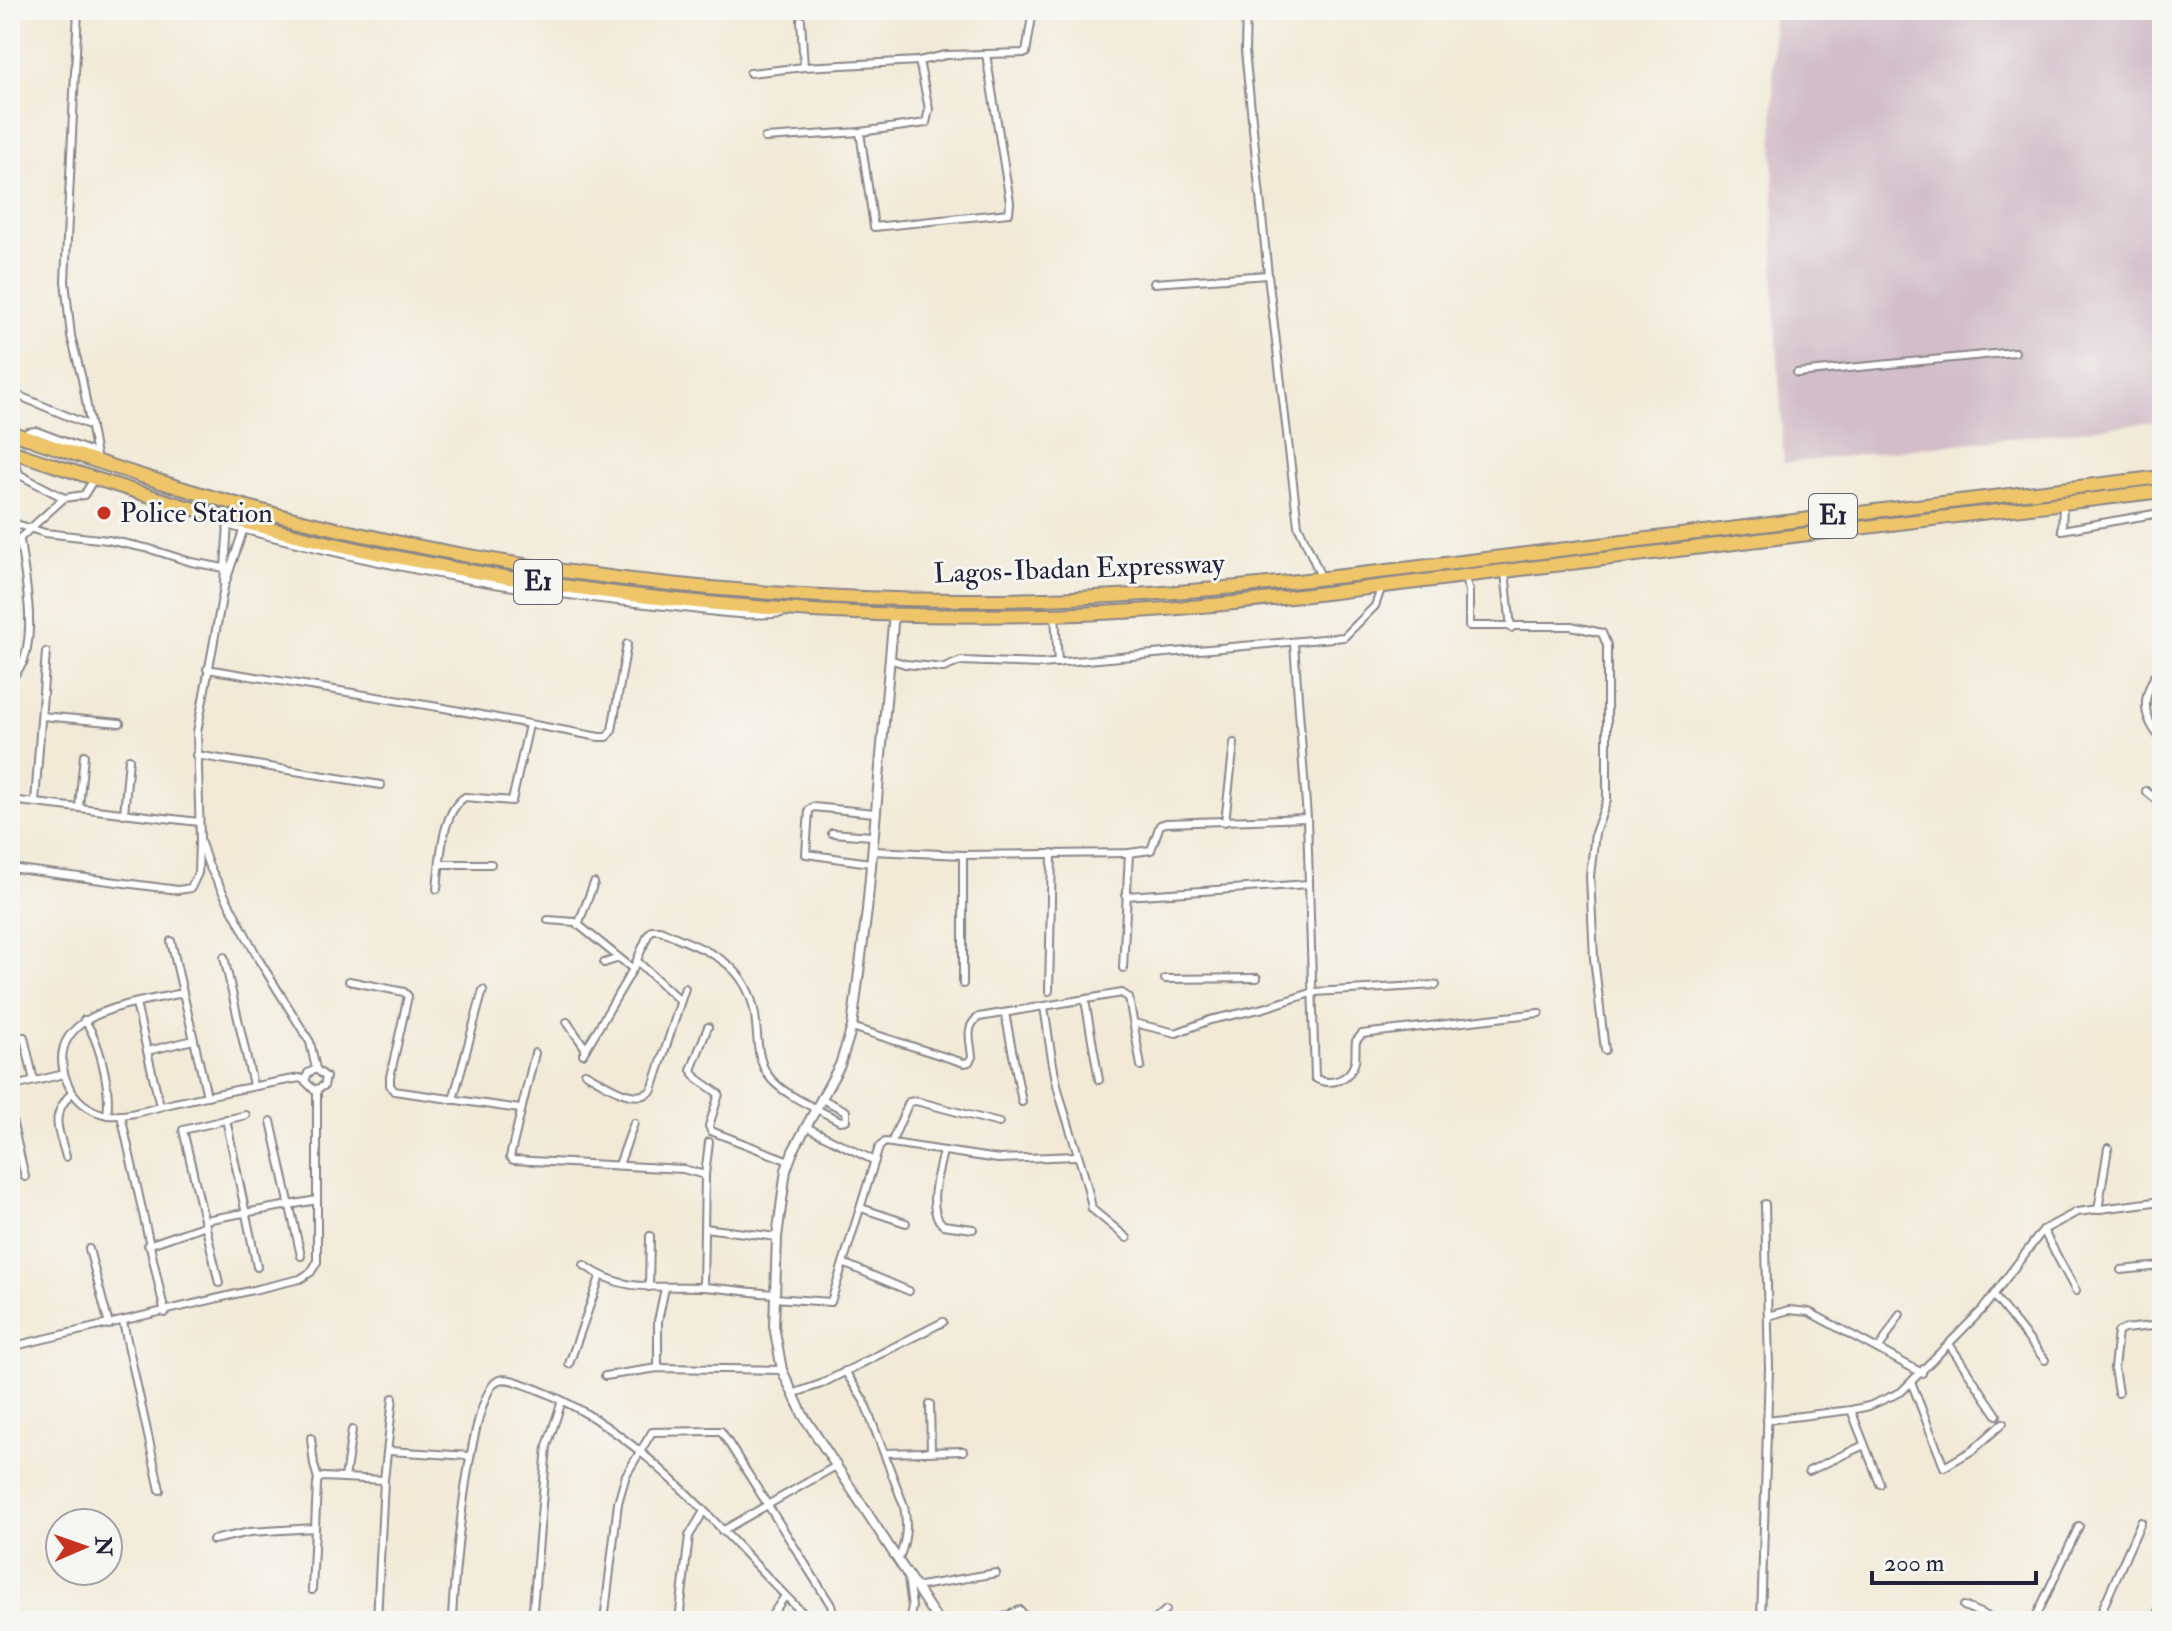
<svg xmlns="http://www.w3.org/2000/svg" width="2172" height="1631" font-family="'IM FELL Double Pica',serif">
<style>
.industrial{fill:#d2bdc8}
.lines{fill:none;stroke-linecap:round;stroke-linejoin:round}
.minor-tunnel{stroke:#c8c2b8;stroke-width:6;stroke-dasharray:6 3;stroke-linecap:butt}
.minor-casing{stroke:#8a8689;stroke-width:10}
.tertiary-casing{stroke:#8a8689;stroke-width:12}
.motorway-casing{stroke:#8a8689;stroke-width:16}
.minor{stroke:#fff;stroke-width:6}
.tertiary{stroke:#fff;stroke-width:8}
.motorway{stroke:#eec569;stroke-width:12}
.poi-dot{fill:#c8321e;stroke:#f6f6f2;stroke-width:3}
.labels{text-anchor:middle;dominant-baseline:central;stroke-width:6;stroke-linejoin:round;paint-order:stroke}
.shield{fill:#f6f6f2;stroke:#626272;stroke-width:2}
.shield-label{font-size:26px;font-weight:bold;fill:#22223b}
.poi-label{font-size:28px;fill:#22223b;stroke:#f6f6f2;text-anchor:start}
.street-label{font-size:28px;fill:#22223b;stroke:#f6f6f2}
</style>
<rect width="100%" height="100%" fill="#f6f6f2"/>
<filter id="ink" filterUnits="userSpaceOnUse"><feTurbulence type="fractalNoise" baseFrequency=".0125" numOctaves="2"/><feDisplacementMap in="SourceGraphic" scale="16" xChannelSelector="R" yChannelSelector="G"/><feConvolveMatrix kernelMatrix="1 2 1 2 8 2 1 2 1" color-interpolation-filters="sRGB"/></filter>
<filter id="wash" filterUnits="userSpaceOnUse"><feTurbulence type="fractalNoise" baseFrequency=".006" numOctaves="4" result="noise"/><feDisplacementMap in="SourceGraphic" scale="32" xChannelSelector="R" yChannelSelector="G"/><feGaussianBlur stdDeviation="1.8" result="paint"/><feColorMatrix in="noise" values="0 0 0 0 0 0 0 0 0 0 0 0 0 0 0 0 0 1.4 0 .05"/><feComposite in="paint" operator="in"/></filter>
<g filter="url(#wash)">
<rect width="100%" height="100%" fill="#f2ead7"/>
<path class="industrial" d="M1773 10H2162V421L1784 463 1774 290Z"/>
</g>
<g filter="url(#ink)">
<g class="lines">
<path class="minor-tunnel" d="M16 466 26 435"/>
<g class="minor-casing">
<g id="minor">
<path d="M78 10 65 281 71 336 82 379 97 461"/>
<path d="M1246 10 1245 51 1268 275 1298 525 1322 579"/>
<path d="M801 20 804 67"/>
<path d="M750 73 804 67 919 61 946 55 1026 53 1033 10"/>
<path d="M860 132 874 227 1009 213 1010 202 986 54"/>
<path d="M765 138 860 132 926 123 929 109 919 61"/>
<path d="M1154 283 1268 275"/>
<path d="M1797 373 2015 352"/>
<path d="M10 392 91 426"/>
<path d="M28 432 36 431 95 453"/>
<path d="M16 466 20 475 64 498"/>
<path d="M2063 503 2062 530 2154 514 2162 516"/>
<path d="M10 522 45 533 108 540 150 549 191 562 230 569"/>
<path d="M227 525C370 564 519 593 666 606 704 610 745 618 782 613"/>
<path d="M245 525 224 587 197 732 200 840 208 864 259 960 310 1042 316 1069 326 1077 324 1086 314 1090 305 1081 308 1073 316 1069"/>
<path d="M10 547 64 498 84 495 94 479"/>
<path d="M1505 572 1511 628"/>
<path d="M1464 577 1469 590V626H1571L1602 633 1607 645V800L1595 833 1590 876 1594 958 1605 1050"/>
<path d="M224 583 228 523"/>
<path d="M1055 615 1058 663"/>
<path d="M1294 644 1307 818 1315 1078C1330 1087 1350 1080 1355 1062 1356 1056 1355 1047 1356 1041L1362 1034 1539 1013"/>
<path d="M889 659 905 664 944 668 961 661 1042 664 1344 637 1375 606 1382 586"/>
<path d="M10 660 23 663"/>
<path d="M2162 665C2142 693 2139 714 2162 740"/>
<path d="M207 669 444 708 599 737H607L612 730 627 644"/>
<path d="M10 681C15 674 21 667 24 660 36 623 24 576 20 539"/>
<path d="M42 716 120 723"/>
<path d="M196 755 381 785"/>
<path d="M2146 791 2162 804"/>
<path d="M10 800 199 822"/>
<path d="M35 802 46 652"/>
<path d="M79 807 84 755"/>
<path d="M124 814 129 759"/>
<path d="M1225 822 1234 743"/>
<path d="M832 833 872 836"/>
<path d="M872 851 963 855 1129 853 1151 850 1160 825 1166 823 1307 818"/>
<path d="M870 863 806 854 809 810 813 807 875 813"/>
<path d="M440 864H491"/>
<path d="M10 868 178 890 191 888 198 873 199 843"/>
<path d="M2161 873 2162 866"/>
<path d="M437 889C440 863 441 812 465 797L512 801 529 725"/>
<path d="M1126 896 1309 884"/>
<path d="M548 920 575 922 633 969"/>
<path d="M578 925 594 883"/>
<path d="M171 941 207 1096"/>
<path d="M224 957 253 1085"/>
<path d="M637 961 680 1001"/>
<path d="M604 963 619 958"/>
<path d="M1123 968 1129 853"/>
<path d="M1165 979 1257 978"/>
<path d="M349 981 404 992 408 996 390 1077V1085L394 1091 520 1109"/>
<path d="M963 984V855"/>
<path d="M1049 991 1052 853"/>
<path d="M183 993C138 1003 39 1011 67 1082 74 1099 89 1112 108 1115 129 1117 153 1108 174 1103 216 1094 257 1085 300 1078L305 1081"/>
<path d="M1085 1000 1099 1080"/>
<path d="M136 1004 160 1106"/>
<path d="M1044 1007C1049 1037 1052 1070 1061 1100 1071 1136 1086 1172 1092 1209L1127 1238"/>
<path d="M1005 1013 1022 1102"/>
<path d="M84 1020C100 1040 111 1090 107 1115"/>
<path d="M567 1022 586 1049"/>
<path d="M1134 1023 1176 1033 1210 1020 1264 1008 1314 992 1436 985"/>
<path d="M708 1027 691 1070 698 1079 719 1094 709 1126 711 1131 789 1161"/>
<path d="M852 1027 964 1063 969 1062 972 1057C971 1042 964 1026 979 1017L1122 993 1129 998 1141 1066"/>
<path d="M10 1038 24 1037 34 1081"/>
<path d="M147 1051 194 1040"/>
<path d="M535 1053 510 1157 513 1160 683 1169 705 1175 703 1287"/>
<path d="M583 1054 633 969 648 935 652 930H660C705 951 746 959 755 1015 758 1035 756 1058 768 1075 780 1094 820 1110 840 1121L846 1120V1111L822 1099"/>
<path d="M585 1073C603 1082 634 1107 652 1090L685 988"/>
<path d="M10 1087 64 1074"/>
<path d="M453 1100 483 990"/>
<path d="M10 1111 25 1177"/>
<path d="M121 1115 165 1313"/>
<path d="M226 1119 257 1267"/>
<path d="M271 1121 301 1256"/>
<path d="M806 1127 875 1161"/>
<path d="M892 1141 909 1102 916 1101 999 1123"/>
<path d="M943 1151C939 1172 925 1209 943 1225L973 1229"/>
<path d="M66 1157C58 1126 49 1118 72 1092"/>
<path d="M619 1165 634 1123"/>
<path d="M705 1175 709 1142"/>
<path d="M861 1208 906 1223"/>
<path d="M2098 1210 2108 1148"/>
<path d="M205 1220 317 1200"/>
<path d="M704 1228 777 1237"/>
<path d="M2043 1230 2076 1291"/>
<path d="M148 1245 206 1225"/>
<path d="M89 1249 109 1325"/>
<path d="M843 1263 909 1291"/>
<path d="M584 1265C624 1294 658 1285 704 1287 727 1289 750 1292 773 1294"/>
<path d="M2121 1270 2162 1266"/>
<path d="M219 1283 183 1130 246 1115"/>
<path d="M649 1287 650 1236"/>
<path d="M1994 1296 2045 1360"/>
<path d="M774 1298 831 1302 879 1147 885 1142 998 1159 1076 1156"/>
<path d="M1768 1316 1789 1310 1809 1312 1922 1373"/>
<path d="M123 1322 160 1490"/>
<path d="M1949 1344 1997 1415"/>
<path d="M10 1347 300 1279 311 1272 317 1262V1090"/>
<path d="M1879 1349 1900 1314"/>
<path d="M569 1364 600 1277"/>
<path d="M658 1368V1321L665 1288"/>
<path d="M845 1371 864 1401 904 1506C908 1526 906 1542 898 1561"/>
<path d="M605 1376 658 1368 782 1370"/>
<path d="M1912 1384 1944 1467 1973 1450 2003 1423"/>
<path d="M2118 1393 2114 1368 2118 1332 2124 1329 2162 1325"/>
<path d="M792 1394 821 1384 943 1322"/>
<path d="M930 1404 931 1451"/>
<path d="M1851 1410 1880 1484"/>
<path d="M1767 1420 1851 1410 1869 1406 1901 1392 1982 1310 2043 1230 2077 1212 2162 1201"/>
<path d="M311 1438 314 1465 318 1479"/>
<path d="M389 1451 470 1456"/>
<path d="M885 1453 963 1451"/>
<path d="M1809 1471 1864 1445"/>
<path d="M345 1478 352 1430"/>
<path d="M722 1531 836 1466"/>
<path d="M213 1540 250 1532 315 1528 317 1484 318 1479 323 1477 384 1480"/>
<path d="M908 1577 912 1607 909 1621"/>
<path d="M915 1587 996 1573"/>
<path d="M312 1590 315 1528"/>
<path d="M1964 1606 1998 1621"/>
<path d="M377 1621 384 1480 393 1398"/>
<path d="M452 1621C453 1586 469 1391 499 1380 510 1377 524 1385 534 1388 649 1432 725 1539 811 1621"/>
<path d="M532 1621 547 1446 562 1401"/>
<path d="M604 1621 618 1503 626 1475 652 1432 712 1431H721L831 1605 835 1621"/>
<path d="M679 1621 689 1536 704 1511"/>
<path d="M768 1621 785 1596"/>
<path d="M994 1621 1020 1610 1028 1621"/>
<path d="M1154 1621 1166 1610"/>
<path d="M1761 1621 1769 1368 1765 1204"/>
<path d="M2034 1621 2079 1526"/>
<path d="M2097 1621 2141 1522"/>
<path d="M2154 1621 2162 1602"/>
</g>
</g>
<g class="tertiary-casing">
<path id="tertiary" d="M894 613 867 910 852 1027 840 1065 793 1151 786 1170 777 1237 774 1326 782 1370 803 1415 938 1621"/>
</g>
<g class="motorway-casing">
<g id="motorway">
<path d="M10 432C100 463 190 493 282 516 505 572 735 599 965 600 1158 601 1351 576 1542 552 1749 526 1955 501 2162 477"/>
<path d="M10 451C69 470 128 490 187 507 464 585 755 621 1042 615 1203 612 1362 588 1521 569 1735 543 1948 517 2162 491"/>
</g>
</g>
<use href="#minor" class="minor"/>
<use href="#tertiary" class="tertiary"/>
<use href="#motorway" class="motorway"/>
</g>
</g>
<circle class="poi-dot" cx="104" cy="513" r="8"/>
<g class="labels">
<g class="shield">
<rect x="1809" y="494" width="48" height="44" rx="6"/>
<rect x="514" y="560" width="48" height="44" rx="6"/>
</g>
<g class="shield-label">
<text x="1833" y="516">E1</text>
<text x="538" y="582">E1</text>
</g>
<g class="poi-label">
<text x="120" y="513">Police Station</text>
</g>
<g class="street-label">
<text transform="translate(1079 569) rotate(-2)">Lagos-Ibadan Expressway</text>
</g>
</g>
<rect width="2172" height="1631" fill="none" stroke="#f6f6f2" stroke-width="40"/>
<g transform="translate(84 1547) rotate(88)"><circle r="38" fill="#f6f6f2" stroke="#a1a1a9" stroke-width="2"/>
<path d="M0-6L14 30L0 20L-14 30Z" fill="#c8321e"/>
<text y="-12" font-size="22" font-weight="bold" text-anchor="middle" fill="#22223b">N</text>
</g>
<path d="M1872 1571v12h164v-12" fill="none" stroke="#22223b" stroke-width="4"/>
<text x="1884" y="1571" font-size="24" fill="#22223b" stroke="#f6f6f2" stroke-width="6" paint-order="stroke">200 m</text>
</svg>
